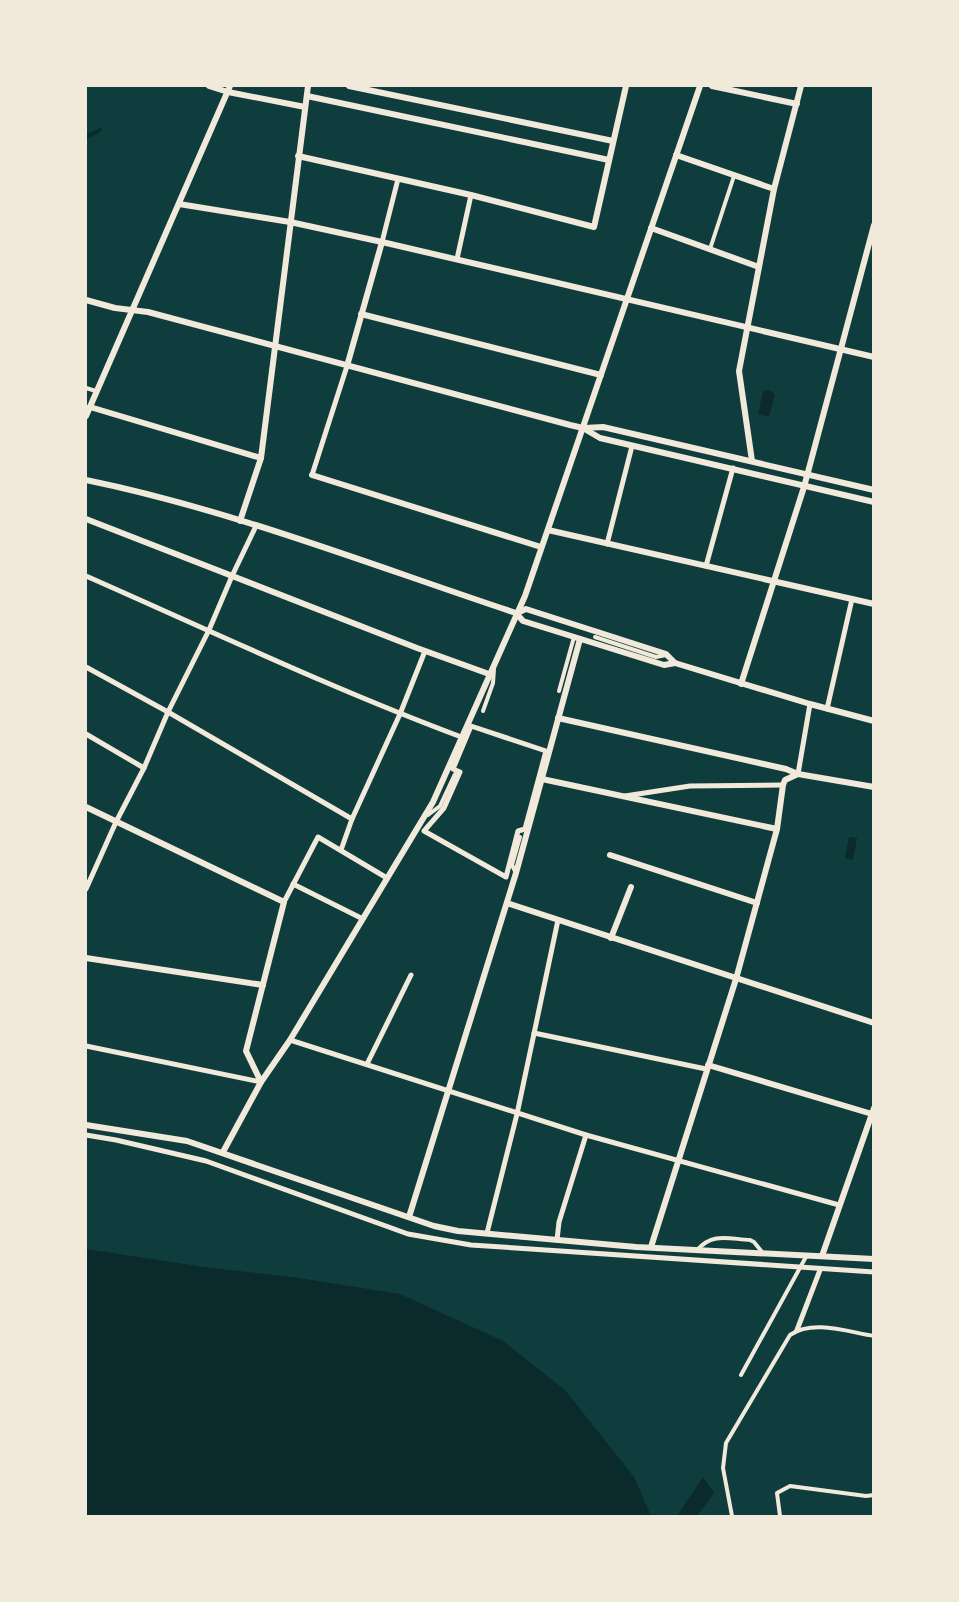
<svg xmlns="http://www.w3.org/2000/svg" width="959" height="1602" font-family="'PT Sans Narrow',sans-serif">
<style>
.water{fill:#0a2a2b}
.lines{fill:none;stroke-linecap:round;stroke-linejoin:round}
.stream{stroke:#0a2a2b;stroke-width:4}
.service{stroke:#f1e9da;stroke-width:4}
.pedestrian{stroke:#f1e9da;stroke-width:5}
.minor{stroke:#f1e9da;stroke-width:6}
</style>
<rect width="100%" height="100%" fill="#0f3d3e"/>
<g class="water">
<path d="M769 390 775 394 769 417 758 414 763 391Z"/>
<path d="M849 837 857 838 853 860 845 858Z"/>
<path d="M86 1249 204 1267 292 1277 400 1294 503 1341 565 1390 634 1477 651 1516H86Z"/>
<path d="M703 1477 714 1493 697 1516H677Z"/>
</g>
<g class="lines">
<path class="stream" d="M86 137 100 130"/>
<g class="service">
<path d="M710 249 734 176"/>
<path d="M86 388 96 391"/>
<path d="M595 637 656 657 666 655"/>
<path d="M559 691 574 637"/>
<path d="M483 711 493 683 494 669"/>
<path d="M428 815 440 806 455 774"/>
<path d="M516 873 512 865 520 837"/>
<path d="M697 1250C713 1232 729 1239 750 1240L754 1242 762 1252"/>
<path d="M741 1375 807 1255"/>
<path d="M732 1516 723 1468 726 1443 790 1335C813 1319 848 1332 874 1336"/>
<path d="M780 1516 777 1493 790 1486 866 1496 874 1495"/>
</g>
<g class="pedestrian">
<path d="M382 242 398 179"/>
<path d="M457 259 471 195"/>
<path d="M312 475 347 366"/>
<path d="M607 544 632 446"/>
<path d="M706 566 733 468"/>
<path d="M86 576C211 631 335 690 464 738"/>
<path d="M86 667 168 712 352 819"/>
<path d="M827 709 852 599"/>
<path d="M471 726 546 751 525 829 518 831 506 877 424 831 444 808 460 772 453 769Z"/>
<path d="M86 734 144 768"/>
<path d="M798 774 810 704"/>
<path d="M625 796 690 786 783 785"/>
<path d="M341 850 352 819 400 714 425 651"/>
<path d="M293 884 363 919"/>
<path d="M86 889 116 822 144 768 168 712 209 630 232 576 256 526"/>
<path d="M284 902 318 837 387 878"/>
<path d="M534 1033 706 1069"/>
<path d="M290 1040 586 1135 839 1205"/>
<path d="M86 1046 261 1082"/>
<path d="M367 1064 411 975"/>
<path d="M86 1135 116 1140 206 1161 408 1234 471 1245 874 1272"/>
<path d="M487 1233 517 1114 558 920"/>
<path d="M557 1240 559 1222 586 1135"/>
<path d="M797 1330 820 1270"/>
</g>
<g class="minor">
<path d="M209 86 228 92 305 107"/>
<path d="M349 86 613 141"/>
<path d="M712 86 797 104"/>
<path d="M307 96 609 160"/>
<path d="M676 155 774 189"/>
<path d="M298 156 471 195 594 227 626 86"/>
<path d="M179 204 290 222 382 242 874 357"/>
<path d="M651 228 759 267"/>
<path d="M86 300 115 308 148 312 570 425 583 428 600 438 874 502"/>
<path d="M361 314 601 375"/>
<path d="M347 366 382 242"/>
<path d="M90 407 261 458"/>
<path d="M86 416 230 86"/>
<path d="M584 428 603 427 874 490"/>
<path d="M752 461 739 371 774 189 801 86"/>
<path d="M312 475 541 547"/>
<path d="M86 480C232 510 374 566 516 613L523 621 664 665 675 663"/>
<path d="M86 519 417 648 489 674"/>
<path d="M240 521 261 458 308 86"/>
<path d="M548 530 874 604"/>
<path d="M517 613 526 609 666 654 675 663 810 704 874 721"/>
<path d="M741 684 804 487 874 225"/>
<path d="M558 718 786 769 798 774 874 787"/>
<path d="M542 779 777 829"/>
<path d="M86 807 284 902 246 1051 261 1082"/>
<path d="M610 855 757 903"/>
<path d="M507 903 874 1023"/>
<path d="M611 938 631 887"/>
<path d="M86 958 263 985"/>
<path d="M708 1065 872 1114"/>
<path d="M86 1125 187 1141 434 1226 458 1231 636 1247 874 1259"/>
<path d="M223 1152 261 1082 290 1040 433 802 525 596 700 86"/>
<path d="M409 1217 516 873 580 639"/>
<path d="M651 1247 736 979 777 829 783 785 785 780 798 774"/>
<path d="M822 1256 874 1108"/>
</g>
</g>
<rect width="959" height="1602" fill="none" stroke="#f1e9da" stroke-width="174"/>
</svg>
